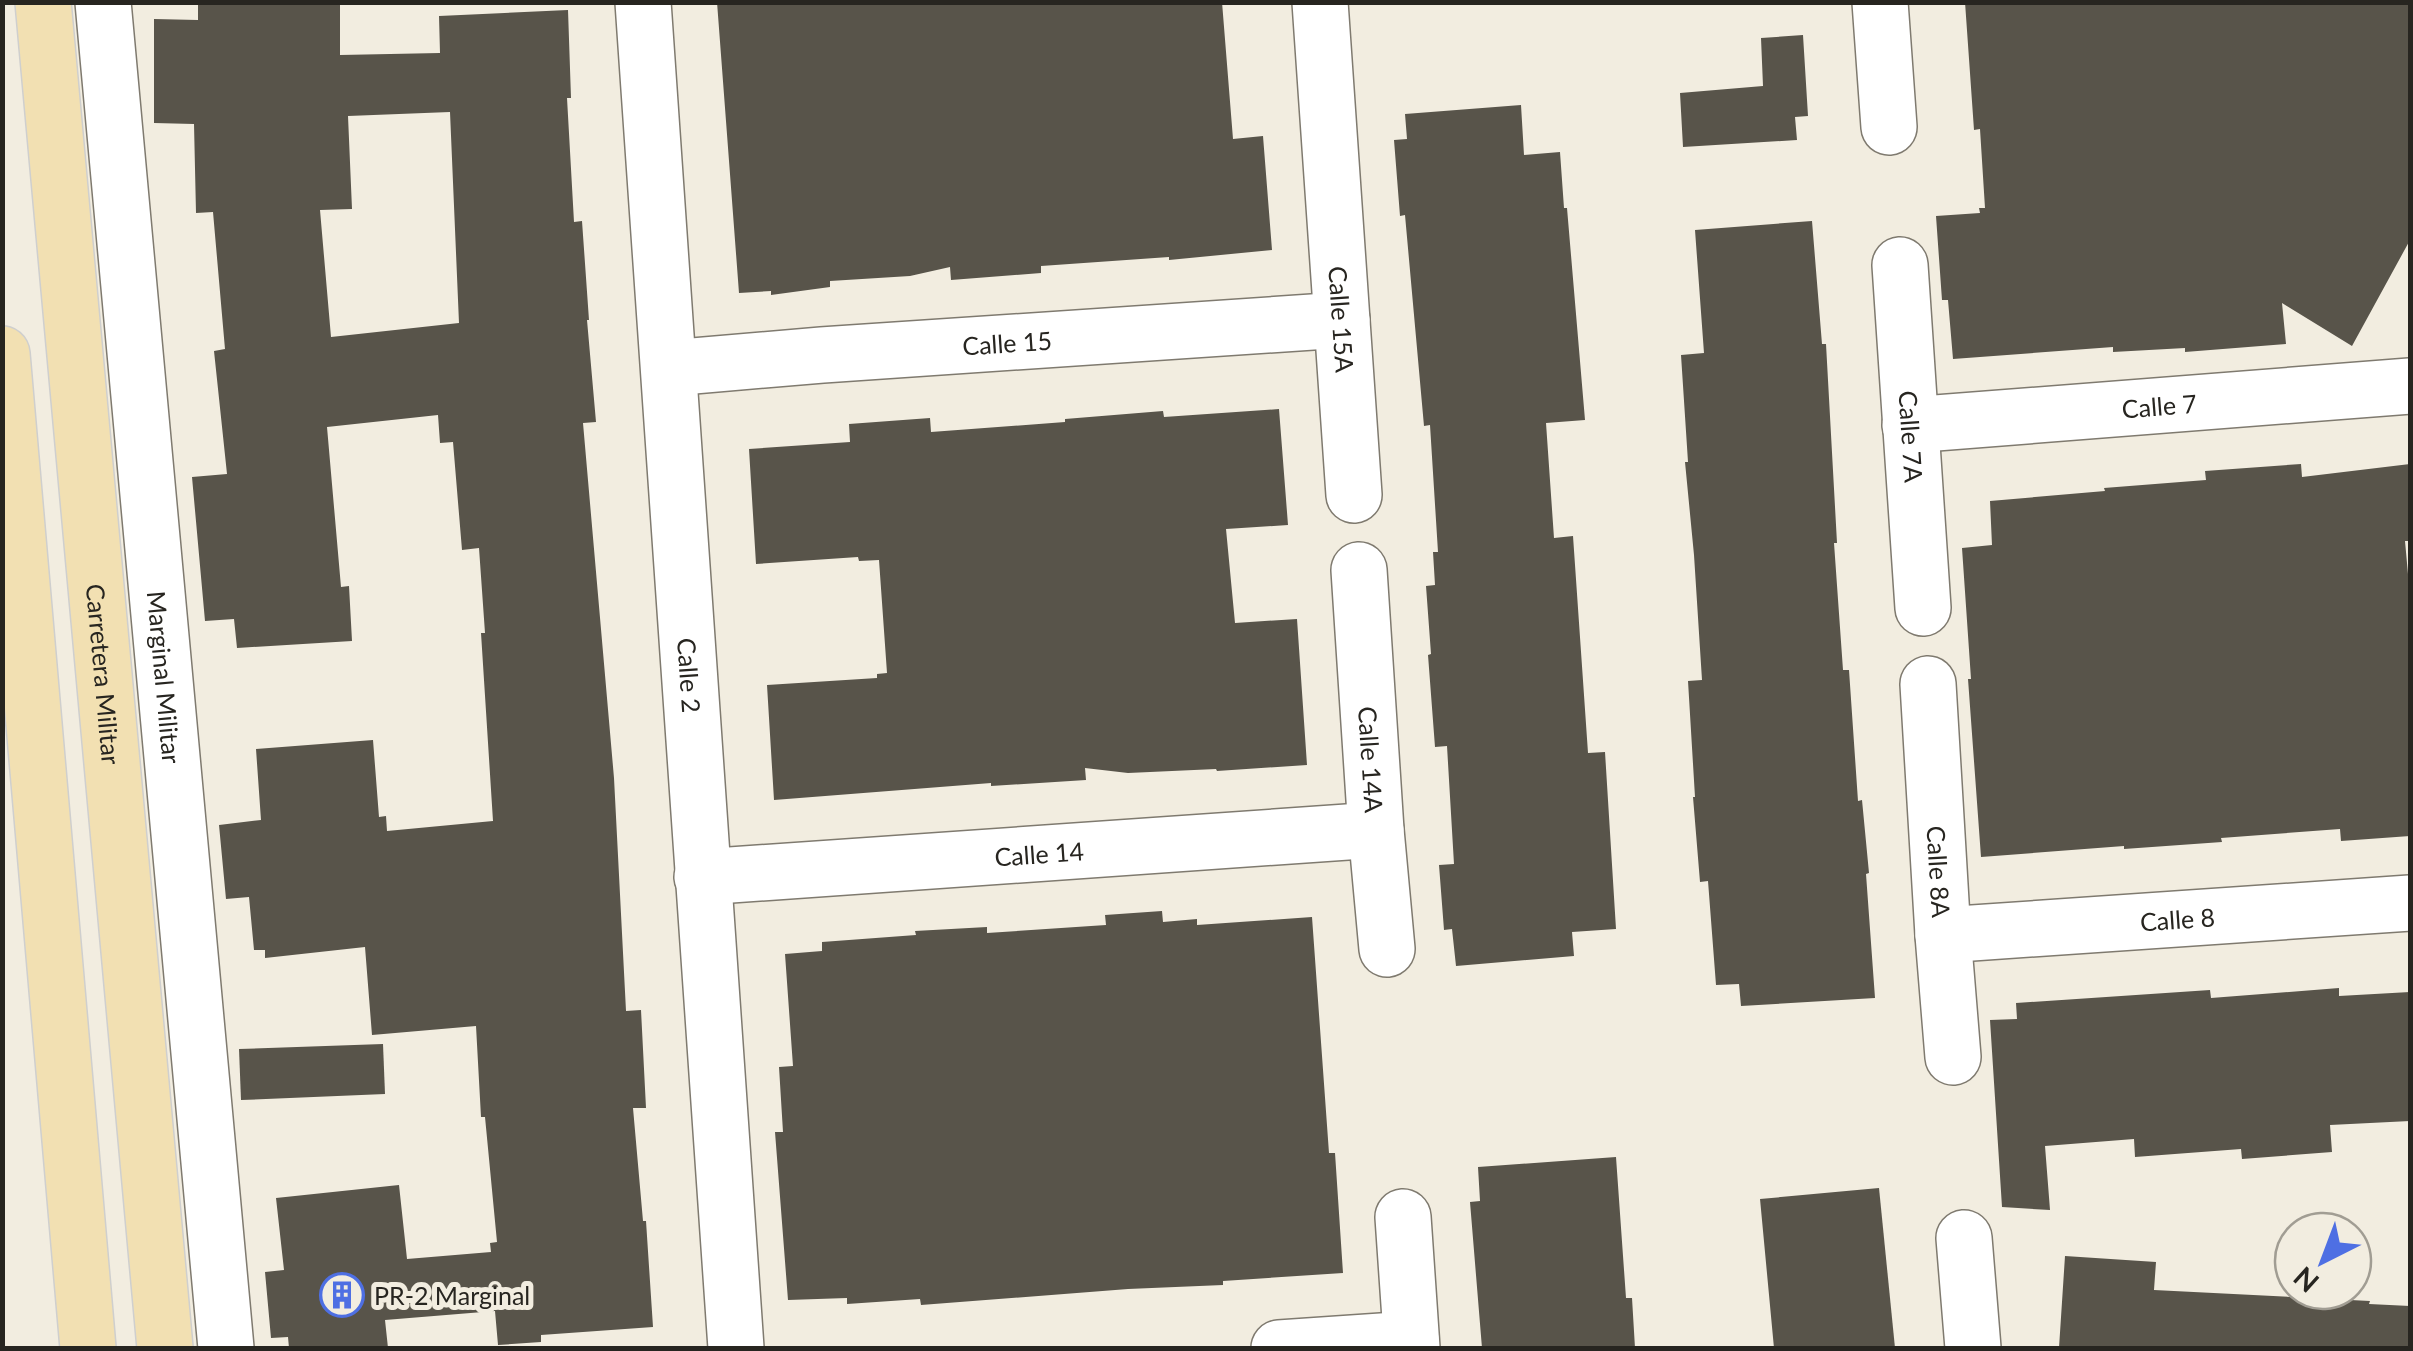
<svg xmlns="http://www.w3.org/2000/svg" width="2413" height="1351" font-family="Lato,sans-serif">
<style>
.building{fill:#58544a;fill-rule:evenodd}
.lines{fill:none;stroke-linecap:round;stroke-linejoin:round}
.minor-casing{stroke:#7f7a6f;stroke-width:58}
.primary-casing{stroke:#cfcfce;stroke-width:58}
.minor{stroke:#fff;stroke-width:55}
.primary{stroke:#f2e0b2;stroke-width:55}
.labels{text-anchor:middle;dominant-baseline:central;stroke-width:10;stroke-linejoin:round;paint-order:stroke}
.street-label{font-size:25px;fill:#272520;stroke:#f2ede0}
.poi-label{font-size:25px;fill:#272520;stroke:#f2ede0;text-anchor:start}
</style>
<rect width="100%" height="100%" fill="#f2ede0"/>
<g class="building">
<path d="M198 2H340V55L440 53 439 16 568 10 571 98H567L574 222 582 221 589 320H587L596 422 583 423 614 778 626 1011 641 1010 646 1108H633L643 1221H646L653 1327 541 1335V1342L498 1345 495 1311 385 1320 388 1348H289L288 1337 271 1338 265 1272 284 1270 276 1198 399 1185 407 1259 491 1252 490 1243 497 1242 485 1117H481L476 1026 372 1035 365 947 265 958V950H254L249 897 226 899 219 825 261 820 256 749 373 740 379 817 386 816 387 831 493 821 481 633H485L479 548 462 550 453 442 440 443 438 415 327 427 341 587 349 586 352 641 237 648 234 619 205 621 192 477 227 474 214 351 225 349 213 212 196 213 194 124 154 123V19L198 20ZM450 112 459 323 331 337 320 210 352 209 348 116Z"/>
<path d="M717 2H1222L1233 139 1263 136 1272 250 1169 260V257L1041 266V273L951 280 950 267 910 276 830 281V287L771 295V291L739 293Z"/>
<path d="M1965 2H2410V240L2352 346 2282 303 2286 344 2185 352V348L2113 352V347L1953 359 1948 300H1942L1936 216 1980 213 1979 208H1985L1980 129 1974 130Z"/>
<path d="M1803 35 1808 116 1795 117 1797 140 1683 147 1680 93 1763 86 1761 38Z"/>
<path d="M1521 105 1524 155 1560 152 1564 208H1567L1585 420 1546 423 1554 538 1573 536 1588 753 1605 752 1616 929 1572 932 1574 956 1456 966 1452 929 1444 930 1439 865 1454 864 1447 746 1435 747 1428 655 1431 654 1426 586 1435 585 1433 552H1438L1430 425 1424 426 1405 215 1400 216 1394 140 1407 139 1405 114Z"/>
<path d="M1812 221 1822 344H1826L1837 543H1834L1843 670H1849L1858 801 1862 800 1869 873 1866 874 1875 998 1741 1006 1739 984 1716 985 1708 881 1700 882 1693 797H1695L1688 681 1702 680 1694 555 1685 462H1688L1681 355 1704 353 1695 230Z"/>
<path d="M1279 409 1288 525 1226 529 1235 623 1297 619 1307 765 1217 771 1216 769 1128 773 1085 768 1086 780 991 786V783L774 800 767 685 877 678V674L887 673 879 560 859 561 858 557 756 564 749 449 850 442 849 424 930 418 931 432 1065 422V419L1163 411 1164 417Z"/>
<path d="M2301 464 2302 477 2410 464V541H2405L2410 596V836L2341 841 2340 829 2221 838 2222 842 2124 849V846L1981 857 1968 679H1971L1962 548 1992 545 1990 501 2105 491 2104 488 2206 480 2205 471Z"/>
<path d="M1162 911 1163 922 1197 919V925L1312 917 1329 1153H1335L1343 1273 1223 1281V1285L1128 1289 921 1305 920 1299 847 1304V1298L788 1300 775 1132H783L779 1067 793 1066 785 954 822 951V942L916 935 915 931 987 927V933L1106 925 1105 915Z"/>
<path d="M2339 988V996L2410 992V1121L2330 1125 2332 1152 2242 1159 2241 1149 2135 1157 2134 1139 2045 1146 2050 1210 2002 1207 1990 1020 2017 1019 2016 1003 2210 990 2211 998Z"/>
<path d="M383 1044 385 1094 241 1100 239 1049Z"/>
<path d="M1616 1157 1626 1298H1632L1635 1348H1482L1470 1202 1480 1201 1478 1167Z"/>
<path d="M1879 1188 1895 1348H1774L1760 1199Z"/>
<path d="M2065 1256 2156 1262 2154 1290 2370 1301 2369 1304 2410 1306V1348H2059Z"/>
</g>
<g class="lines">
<g class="minor-casing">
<g id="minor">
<path id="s1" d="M103 2 226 1348"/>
<path id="s2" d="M643 2 736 1348"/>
<path id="s3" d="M1320 2 1354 495"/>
<path d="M1880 2 1889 127"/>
<path id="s4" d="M1900 265 1923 608"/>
<path id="s5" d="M670 368 822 355 1342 320"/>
<path id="s6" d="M1910 425 2410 386"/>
<path id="s7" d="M1359 570 1376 830 1387 949"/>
<path id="s8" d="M1928 684 1943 935 1953 1057"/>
<path id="s9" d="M702 877 1376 830"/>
<path id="s10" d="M1943 935 2410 903"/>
<path d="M1403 1217 1412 1348"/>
<path d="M1964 1238 1973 1348"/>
<path d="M1279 1348 1411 1339"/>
</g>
</g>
<g class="primary-casing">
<g id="primary">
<path id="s11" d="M43 2 165 1348"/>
<path d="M2 354 88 1348"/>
</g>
</g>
<use href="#minor" class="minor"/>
<use href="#primary" class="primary"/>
</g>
<defs>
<g id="building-ring" transform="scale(2.25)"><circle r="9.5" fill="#f2ede0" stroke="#4e6fe3" stroke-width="1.5"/><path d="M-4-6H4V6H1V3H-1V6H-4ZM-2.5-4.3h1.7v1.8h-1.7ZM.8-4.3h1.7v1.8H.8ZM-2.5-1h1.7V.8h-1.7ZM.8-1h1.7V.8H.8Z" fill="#4e6fe3"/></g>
</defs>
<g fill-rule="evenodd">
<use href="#building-ring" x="342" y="1295"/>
</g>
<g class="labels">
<g class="street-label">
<text stroke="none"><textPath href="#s3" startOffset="318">Calle 15A</textPath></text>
<text stroke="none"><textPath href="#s5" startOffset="338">Calle 15</textPath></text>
<text stroke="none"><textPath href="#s6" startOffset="250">Calle 7</textPath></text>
<text stroke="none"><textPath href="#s4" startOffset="172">Calle 7A</textPath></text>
<text stroke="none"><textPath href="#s1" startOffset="678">Marginal Militar</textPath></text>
<text stroke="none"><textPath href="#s2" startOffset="675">Calle 2</textPath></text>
<text stroke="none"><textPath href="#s11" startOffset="675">Carretera Militar</textPath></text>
<text stroke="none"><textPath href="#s7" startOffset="190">Calle 14A</textPath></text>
<text stroke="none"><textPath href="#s9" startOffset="338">Calle 14</textPath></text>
<text stroke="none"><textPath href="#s8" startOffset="188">Calle 8A</textPath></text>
<text stroke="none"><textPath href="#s10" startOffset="235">Calle 8</textPath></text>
</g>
<g class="poi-label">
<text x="374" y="1295">PR-2 Marginal</text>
</g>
</g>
<rect width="2413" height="1351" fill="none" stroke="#272520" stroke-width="10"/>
<g transform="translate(2323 1261) rotate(222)"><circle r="48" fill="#f2ede0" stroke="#a19d93" stroke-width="2.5"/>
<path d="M0-8L18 38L0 25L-18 38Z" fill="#4e6fe3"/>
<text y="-15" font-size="28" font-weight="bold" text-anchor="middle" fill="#272520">N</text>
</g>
</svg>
